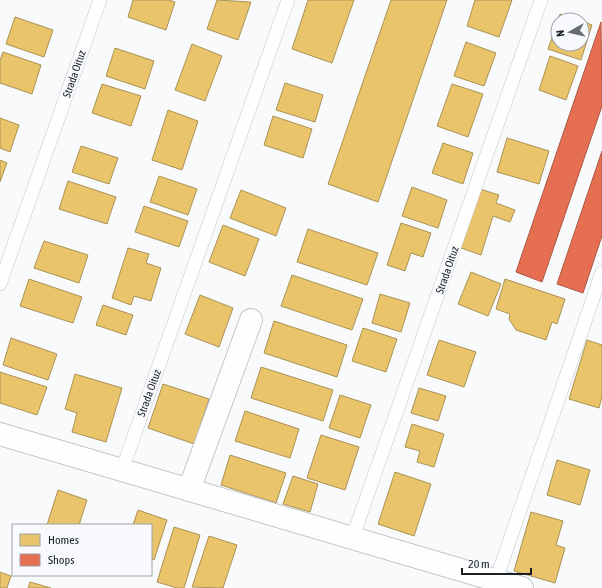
<svg xmlns="http://www.w3.org/2000/svg" width="602" height="588" font-family="'Asap Condensed',sans-serif">
<style>
.homes{fill:#e9c46a;stroke:#ab9255}
.shops{fill:#e76f51;stroke:#aa5744}
.lines{fill:none;stroke-linecap:round;stroke-linejoin:round}
.lane-casing{stroke:#c2c6c9;stroke-width:14}
.street-casing{stroke:#c2c6c9;stroke-width:24}
.lane{stroke:#fefeff;stroke-width:13}
.street{stroke:#fefeff;stroke-width:22}
.labels{text-anchor:middle;dominant-baseline:central;stroke-width:4;stroke-linejoin:round;paint-order:stroke}
.street-label{font-size:11px;fill:#1a1f24;stroke:#f7f9fd}
</style>
<rect width="100%" height="100%" fill="#f8fafc"/>
<g class="homes">
<path d="M133 0H169L175 2 166 30 128 17Z"/>
<path d="M217 0 251 2 238 40 207 29Z"/>
<path d="M308 0H354L332 63 292 49Z"/>
<path d="M391 0H447L378 202 328 184Z"/>
<path d="M475 0H512L499 37 467 26Z"/>
<path d="M560 14 578 20H558Z"/>
<path d="M15 17 53 30 44 57 6 44Z"/>
<path d="M558 20V44H582V21L592 25 581 60 548 49Z"/>
<path d="M466 42 496 53 484 86 454 76Z"/>
<path d="M192 44 222 56 205 101 175 90Z"/>
<path d="M115 48 154 61 145 89 106 76Z"/>
<path d="M3 52 41 65 32 94 0 83V60Z"/>
<path d="M550 56 578 66 566 100 539 90Z"/>
<path d="M285 83 323 95 315 122 276 110Z"/>
<path d="M102 84 141 96 131 126 92 113Z"/>
<path d="M452 84 483 94 468 137 437 126Z"/>
<path d="M168 110 198 121 182 170 152 160Z"/>
<path d="M273 116 312 129 303 158 264 145Z"/>
<path d="M0 118 19 125 10 152 0 148Z"/>
<path d="M507 138 549 151 539 184 497 172Z"/>
<path d="M443 143 473 153 463 184 432 173Z"/>
<path d="M81 146 118 158 109 184 72 172Z"/>
<path d="M0 160 7 163 0 182Z"/>
<path d="M159 176 197 189 188 215 150 202Z"/>
<path d="M68 181 116 197 107 224 59 209Z"/>
<path d="M412 187 447 200 438 228 402 216Z"/>
<path d="M480 189 499 195 496 203 515 210 510 222 493 216 481 255 461 248Z"/>
<path d="M241 190 286 208 276 236 230 218Z"/>
<path d="M144 206 188 221 179 247 135 232Z"/>
<path d="M401 223 431 233 423 257 411 253 405 271 387 265Z"/>
<path d="M223 225 259 239 245 276 209 262Z"/>
<path d="M308 229 378 253 367 285 297 262Z"/>
<path d="M44 241 88 255 79 283 34 268Z"/>
<path d="M128 248 149 254 146 263 161 268 151 301 134 296 131 305 112 298Z"/>
<path d="M471 272 501 284 488 316 458 304Z"/>
<path d="M292 275 363 299 352 330 281 306Z"/>
<path d="M29 279 82 297 73 323 20 306Z"/>
<path d="M505 279 565 299 557 324 552 322 546 340 516 330 509 319 510 314 496 309Z"/>
<path d="M380 294 410 303 401 332 372 323Z"/>
<path d="M200 295 233 308 219 347 185 334Z"/>
<path d="M103 305 133 315 126 335 96 325Z"/>
<path d="M274 321 347 345 337 377 264 353Z"/>
<path d="M363 328 397 339 386 372 352 361Z"/>
<path d="M11 338 57 354 48 380 3 365Z"/>
<path d="M439 340 476 352 464 387 427 375Z"/>
<path d="M587 340 602 345V397L599 408 569 399Z"/>
<path d="M261 367 333 390 323 421 251 398Z"/>
<path d="M0 372 47 387 37 415 0 403Z"/>
<path d="M75 374 122 388 106 442 72 432 77 413 65 409Z"/>
<path d="M163 384 209 399 194 444 148 428Z"/>
<path d="M419 388 446 396 438 421 411 413Z"/>
<path d="M340 395 371 405 360 438 329 428Z"/>
<path d="M245 411 299 429 290 458 235 441Z"/>
<path d="M412 424 444 434 434 467 417 462 420 451 405 447Z"/>
<path d="M321 435 359 447 345 490 307 478Z"/>
<path d="M230 455 286 473 276 503 221 485Z"/>
<path d="M557 460 590 470 580 505 547 495Z"/>
<path d="M395 472 431 484 414 536 378 524Z"/>
<path d="M293 476 318 484 310 512 283 504Z"/>
<path d="M58 490 87 500 79 525H47Z"/>
<path d="M138 510 167 520 154 560 151 559V525H133Z"/>
<path d="M531 512 563 521 556 545 565 548 555 583 514 571Z"/>
<path d="M174 527 200 535 184 588H177L157 582Z"/>
<path d="M209 536 237 545 223 588 192 587Z"/>
<path d="M0 572 11 576 7 588H0Z"/>
<path d="M30 582 51 588H28Z"/>
</g>
<g class="shops">
<path d="M601 22 602 106 542 282 516 272Z"/>
<path d="M602 151V236L583 293 557 284Z"/>
</g>
<g class="lines">
<g class="lane-casing">
<g id="lane">
<path d="M0 284 100 0"/>
<path d="M122 470 288 0"/>
<path d="M352 539 541 0"/>
<path d="M496 580 602 272"/>
</g>
</g>
<g class="street-casing">
<g id="street">
<path d="M0 434 522 588"/>
<path d="M189 490 251 320"/>
</g>
</g>
<use href="#lane" class="lane"/>
<use href="#street" class="street"/>
</g>
<g class="labels">
<g class="street-label">
<text transform="translate(74 74) rotate(-71)">Strada Oituz</text>
<text transform="translate(447 270) rotate(-71)">Strada Oituz</text>
<text transform="translate(149 393) rotate(-70)">Strada Oituz</text>
</g>
</g>
<rect x="12" y="524" width="140" height="52" fill="#f7f9fd" stroke="#9fa2a6"/>
<rect x="20" y="534" width="20" height="12" fill="#e9c46a" stroke="#9fa2a6"/>
<text x="48" y="544" font-size="12" fill="#1a1f24">Homes</text>
<rect x="20" y="554" width="20" height="12" fill="#e76f51" stroke="#9fa2a6"/>
<text x="48" y="564" font-size="12" fill="#1a1f24">Shops</text>
<g transform="translate(570 32) rotate(262)"><circle r="19" fill="#f7f9fd" stroke="#9fa2a6"/>
<path d="M0-3L7 15L0 10L-7 15Z" fill="#686c70"/>
<text y="-6" font-size="11" font-weight="bold" text-anchor="middle" fill="#1a1f24">N</text>
</g>
<path d="M462 568v6h69v-6" fill="none" stroke="#1a1f24" stroke-width="2"/>
<text x="468" y="568" font-size="12" fill="#1a1f24" stroke="#f7f9fd" stroke-width="3" paint-order="stroke">20 m</text>
</svg>
